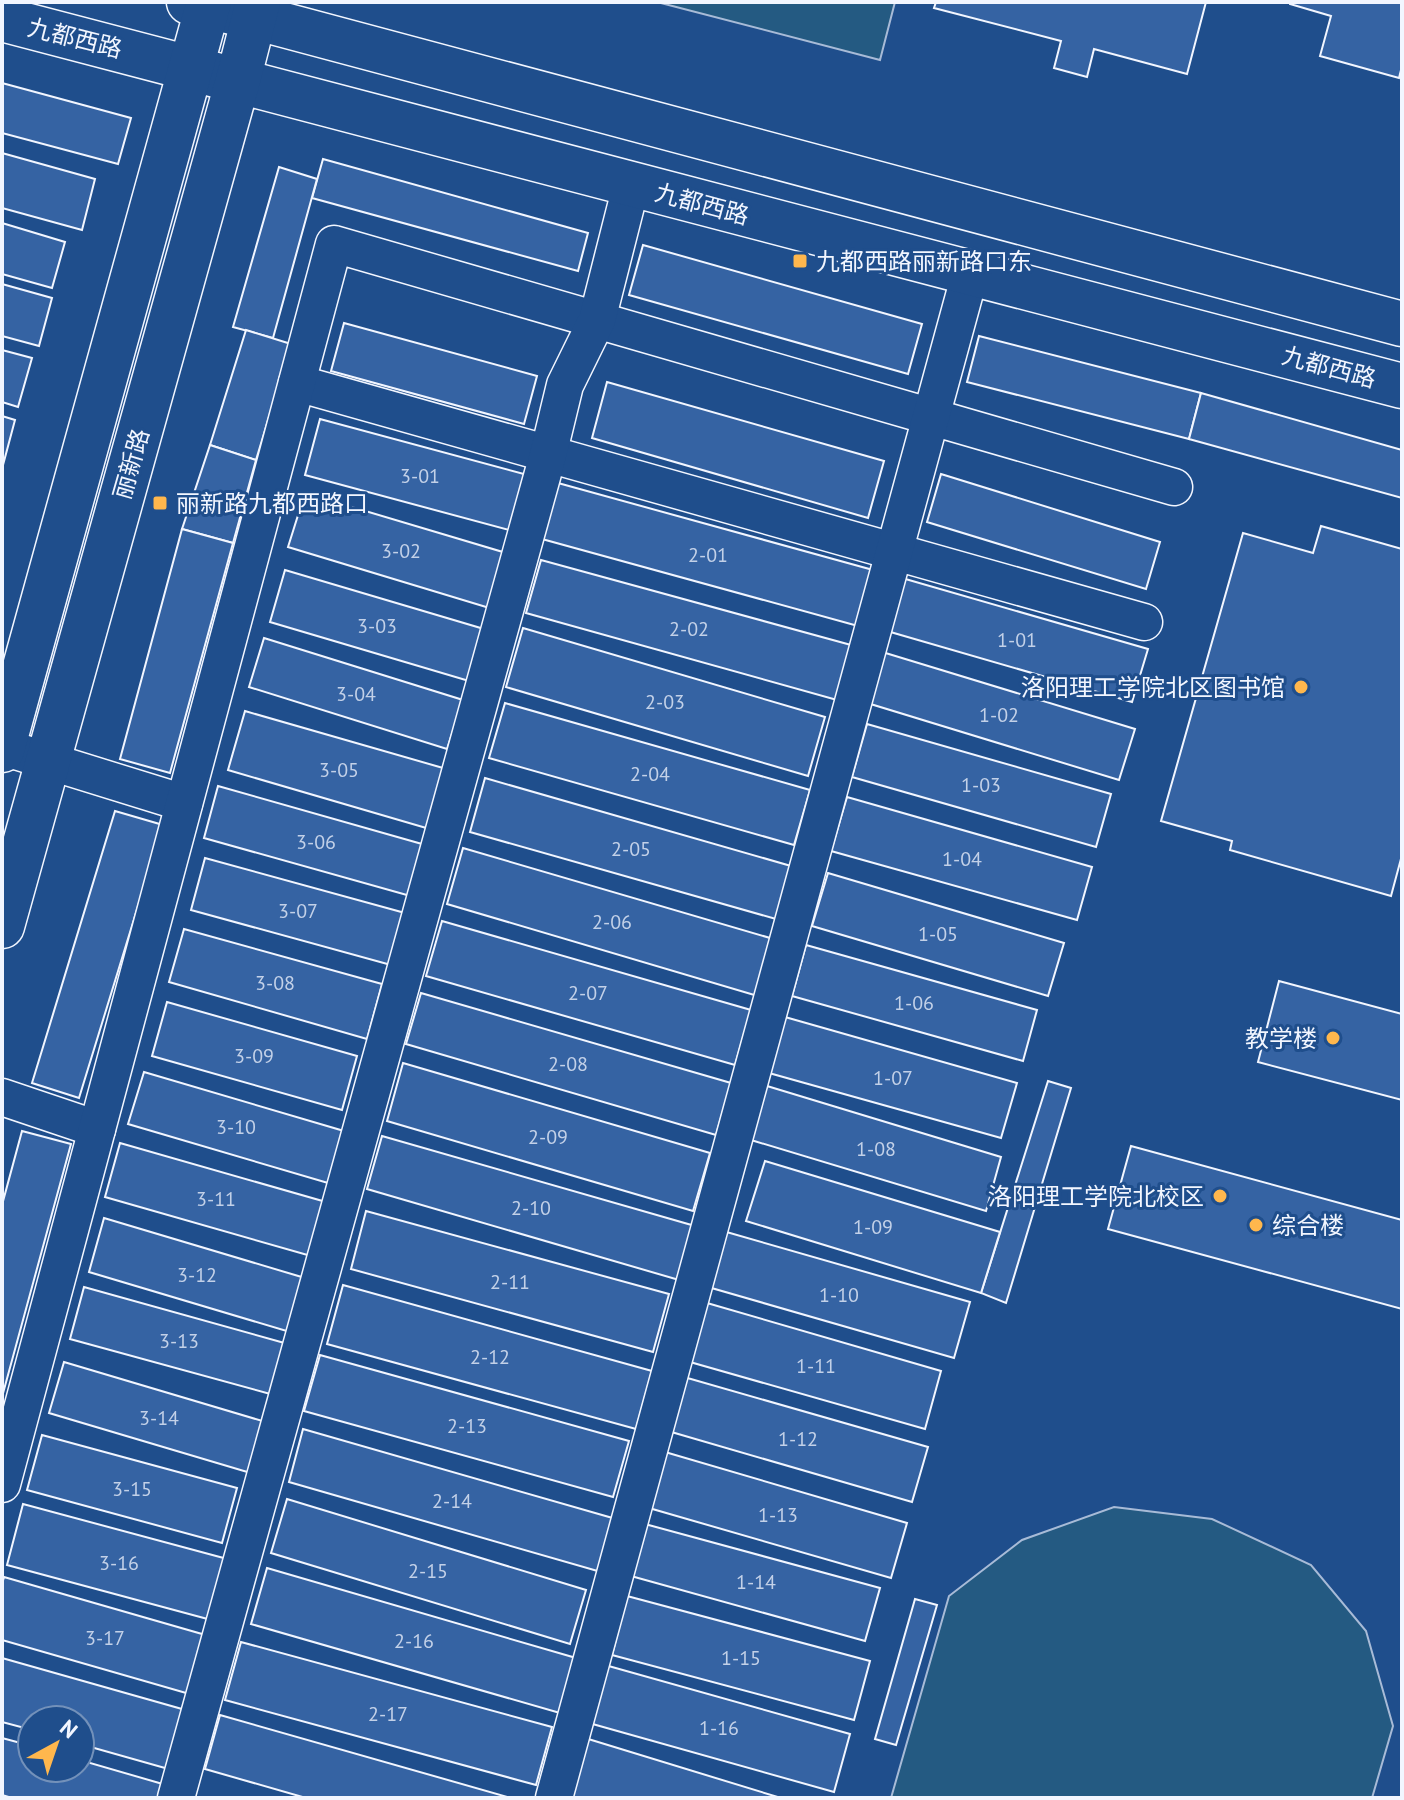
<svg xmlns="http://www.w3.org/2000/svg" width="1404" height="1800" font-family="'PT Sans','Noto Sans SC',sans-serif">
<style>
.green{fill:#245a82;stroke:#a8bbd7;stroke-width:2}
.building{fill:#3563a3;stroke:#f2f6ff;stroke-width:2}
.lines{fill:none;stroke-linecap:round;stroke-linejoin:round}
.minor-casing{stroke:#f2f6ff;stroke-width:39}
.major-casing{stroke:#f2f6ff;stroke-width:47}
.minor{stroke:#1f4e8c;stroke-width:36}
.major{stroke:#1f4e8c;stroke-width:44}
.poi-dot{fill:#ffb74d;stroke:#1f4e8c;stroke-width:3}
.labels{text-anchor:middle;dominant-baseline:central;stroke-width:6;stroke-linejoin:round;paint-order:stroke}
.number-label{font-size:20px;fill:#c3d1e8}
.street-label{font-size:24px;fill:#f2f6ff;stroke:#1f4e8c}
.poi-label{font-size:24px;fill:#f2f6ff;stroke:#1f4e8c;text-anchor:start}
</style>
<rect width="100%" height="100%" fill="#1f4e8c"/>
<g class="green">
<path d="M657 2H895L880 60Z"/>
<path d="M1114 1507 1212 1519 1311 1565 1366 1631 1393 1726 1372 1798H891L949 1596 1022 1540Z"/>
</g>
<g class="building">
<path d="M936 2H1206L1187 74 1094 49 1087 77 1054 68 1061 41 934 8Z"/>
<path d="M1290 2H1402V66L1399 78 1320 56 1331 16 1290 4Z"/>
<path d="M2 83 131 118 118 164 2 133Z"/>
<path d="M2 153 95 179 82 230 2 208Z"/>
<path d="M323 159 588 233 578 271 312 198Z"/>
<path d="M279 167 317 179 273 338 233 327Z"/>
<path d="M2 223 65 242 52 288 2 274Z"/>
<path d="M643 245 922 324 908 374 629 295Z"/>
<path d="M2 284 52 298 39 346 2 336Z"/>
<path d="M344 323 537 376 524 424 331 371Z"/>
<path d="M246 330 291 344 256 460 210 445Z"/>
<path d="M979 336 1201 393 1189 439 967 382Z"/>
<path d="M2 350 32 358 18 407 2 402Z"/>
<path d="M607 382 884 461 868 518 592 438Z"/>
<path d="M1201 393 1402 450V498L1189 439Z"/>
<path d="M2 416 15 420 3 465 2 464Z"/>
<path d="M320 419 535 477 520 533 305 475Z"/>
<path d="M210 445 256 460 233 543 182 529Z"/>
<path d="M941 474 1160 542 1146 589 927 522Z"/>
<path d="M558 483 873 570 858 626 542 539Z"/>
<path d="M305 493 513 555 496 610 288 547Z"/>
<path d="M1321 526 1402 549V855L1391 896 1230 850 1232 841 1161 821 1243 533 1313 553Z"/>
<path d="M182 529 233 543 170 773 120 759Z"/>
<path d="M541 560 851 645 837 700 526 613Z"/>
<path d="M285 570 484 629 469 681 270 622Z"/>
<path d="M902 578 1148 649 1132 702 887 631Z"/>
<path d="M523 628 825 717 808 776 506 687Z"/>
<path d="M264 638 463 700 447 749 249 687Z"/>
<path d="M879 651 1135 729 1119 780 864 702Z"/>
<path d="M505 703 810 790 794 845 489 758Z"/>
<path d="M245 711 450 770 433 830 228 770Z"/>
<path d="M867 724 1111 794 1096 847 852 777Z"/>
<path d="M485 778 791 866 776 919 470 832Z"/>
<path d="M218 786 429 846 414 897 204 838Z"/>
<path d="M847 797 1092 867 1077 920 831 851Z"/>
<path d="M115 811 163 825 79 1098 32 1083Z"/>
<path d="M463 848 777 940 761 997 447 904Z"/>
<path d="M205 858 405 913 391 965 191 910Z"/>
<path d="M828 873 1064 943 1048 996 812 926Z"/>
<path d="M442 921 751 1010 735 1065 426 976Z"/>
<path d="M184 929 382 984 367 1039 169 982Z"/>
<path d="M806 945 1037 1010 1023 1061 792 996Z"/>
<path d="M1279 981 1402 1014V1100L1258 1062Z"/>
<path d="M421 993 731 1083 716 1135 406 1044Z"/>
<path d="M167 1002 357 1056 342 1110 152 1056Z"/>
<path d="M785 1017 1017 1083 1001 1138 769 1073Z"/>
<path d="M403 1063 710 1153 693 1211 387 1121Z"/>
<path d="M144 1072 344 1131 328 1183 128 1124Z"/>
<path d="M1048 1081 1071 1088 1006 1303 981 1293Z"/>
<path d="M767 1086 1001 1157 986 1211 751 1140Z"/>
<path d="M22 1131 71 1144 2 1397V1205Z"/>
<path d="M382 1136 695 1226 679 1280 367 1189Z"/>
<path d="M120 1143 326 1202 311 1256 105 1197Z"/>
<path d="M1131 1146 1402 1220V1309L1108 1229Z"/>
<path d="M765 1161 1000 1232 981 1293 746 1221Z"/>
<path d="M366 1211 669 1294 653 1352 351 1269Z"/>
<path d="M104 1218 305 1278 290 1332 89 1272Z"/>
<path d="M723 1231 970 1302 954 1358 708 1287Z"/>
<path d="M343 1285 652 1371 636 1429 327 1344Z"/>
<path d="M84 1287 288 1344 274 1395 70 1339Z"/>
<path d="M707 1303 941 1371 925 1429 690 1362Z"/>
<path d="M320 1355 629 1441 613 1497 304 1411Z"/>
<path d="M64 1362 269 1423 254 1474 49 1413Z"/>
<path d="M684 1377 928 1447 912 1502 668 1431Z"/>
<path d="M303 1429 616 1519 601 1572 289 1482Z"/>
<path d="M42 1435 237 1488 222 1543 27 1490Z"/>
<path d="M665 1452 907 1523 891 1578 649 1508Z"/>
<path d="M287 1499 586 1590 570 1644 271 1553Z"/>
<path d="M23 1504 231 1560 215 1621 7 1565Z"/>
<path d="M645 1524 880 1588 865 1641 631 1576Z"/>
<path d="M267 1568 576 1658 560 1713 251 1624Z"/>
<path d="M4 1577 209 1636 193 1695 2 1640V1584Z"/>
<path d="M627 1596 870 1661 854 1720 612 1655Z"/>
<path d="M915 1599 937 1605 896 1745 875 1739Z"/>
<path d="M241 1642 552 1727 536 1785 225 1700Z"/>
<path d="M2 1658 189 1711 172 1770 80 1744V1720H32V1730L2 1722Z"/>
<path d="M605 1665 850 1734 834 1792 589 1723Z"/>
<path d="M220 1715 511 1798H306L205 1769Z"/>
<path d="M2 1738 32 1746V1768H80V1760L173 1787 170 1798H12L2 1795Z"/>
<path d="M585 1738 781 1798H577L568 1795Z"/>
</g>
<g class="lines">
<g class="minor-casing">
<g id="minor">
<path d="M297 383 1144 622"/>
<path d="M3 747 184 803"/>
<path d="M2 1097 97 1129"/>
<path d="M2 1484 334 244 1174 487"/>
<path d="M176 1798 548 455 565 385 597 320 631 186"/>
<path d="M554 1798 970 274"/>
</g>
</g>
<g class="major-casing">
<g id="major">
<path d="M189 2 254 17 1402 324"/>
<path d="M2 19 1402 386"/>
<path d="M2 750 209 2"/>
<path d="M2 926 238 80 258 2"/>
</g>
</g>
<use href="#minor" class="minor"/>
<use href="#major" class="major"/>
</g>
<g class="poi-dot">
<rect x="792" y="253" width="16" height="16" rx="4"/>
<rect x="152" y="495" width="16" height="16" rx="4"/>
<circle cx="1301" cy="687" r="8"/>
<circle cx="1333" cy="1038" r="8"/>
<circle cx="1220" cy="1196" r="8"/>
<circle cx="1256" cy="1225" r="8"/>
</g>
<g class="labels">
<g class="number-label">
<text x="420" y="476">3-01</text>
<text x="401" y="551">3-02</text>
<text x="708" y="555">2-01</text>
<text x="377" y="626">3-03</text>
<text x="689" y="629">2-02</text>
<text x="1017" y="640">1-01</text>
<text x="356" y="694">3-04</text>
<text x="665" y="702">2-03</text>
<text x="999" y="715">1-02</text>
<text x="339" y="770">3-05</text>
<text x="650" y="774">2-04</text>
<text x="981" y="785">1-03</text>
<text x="316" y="842">3-06</text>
<text x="631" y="849">2-05</text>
<text x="962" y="859">1-04</text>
<text x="298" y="911">3-07</text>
<text x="612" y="922">2-06</text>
<text x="938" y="934">1-05</text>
<text x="275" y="983">3-08</text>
<text x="588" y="993">2-07</text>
<text x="914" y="1003">1-06</text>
<text x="254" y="1056">3-09</text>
<text x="568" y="1064">2-08</text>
<text x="893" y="1078">1-07</text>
<text x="236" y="1127">3-10</text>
<text x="548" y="1137">2-09</text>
<text x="876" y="1149">1-08</text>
<text x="216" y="1199">3-11</text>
<text x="531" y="1208">2-10</text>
<text x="873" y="1227">1-09</text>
<text x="197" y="1275">3-12</text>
<text x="510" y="1282">2-11</text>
<text x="839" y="1295">1-10</text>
<text x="179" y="1341">3-13</text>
<text x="490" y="1357">2-12</text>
<text x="816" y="1366">1-11</text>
<text x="159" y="1418">3-14</text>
<text x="467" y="1426">2-13</text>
<text x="798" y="1439">1-12</text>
<text x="132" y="1489">3-15</text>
<text x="452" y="1501">2-14</text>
<text x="778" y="1515">1-13</text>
<text x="119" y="1563">3-16</text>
<text x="428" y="1571">2-15</text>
<text x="756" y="1582">1-14</text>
<text x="105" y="1638">3-17</text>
<text x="414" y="1641">2-16</text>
<text x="741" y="1658">1-15</text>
<text x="388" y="1714">2-17</text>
<text x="719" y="1728">1-16</text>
</g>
<g class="street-label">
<text transform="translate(75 38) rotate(14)">九都西路</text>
<text transform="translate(702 204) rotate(15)">九都西路</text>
<text transform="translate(1329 367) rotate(15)">九都西路</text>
<text transform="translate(131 464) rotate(-74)">丽新路</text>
</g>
<g class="poi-label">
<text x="816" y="261">九都西路丽新路口东</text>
<text x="176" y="503">丽新路九都西路口</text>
<text x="1285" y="687" text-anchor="end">洛阳理工学院北区图书馆</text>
<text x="1317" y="1038" text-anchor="end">教学楼</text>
<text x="1204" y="1196" text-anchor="end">洛阳理工学院北校区</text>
<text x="1272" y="1225">综合楼</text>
</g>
</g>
<rect width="1404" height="1800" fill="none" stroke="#f2f6ff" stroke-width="8"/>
<g transform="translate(56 1744) rotate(40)"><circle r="38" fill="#1f4e8c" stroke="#7391ba" stroke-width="2"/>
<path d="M0-6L14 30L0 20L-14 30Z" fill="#ffb74d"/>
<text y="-12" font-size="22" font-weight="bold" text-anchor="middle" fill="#f2f6ff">N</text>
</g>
</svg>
